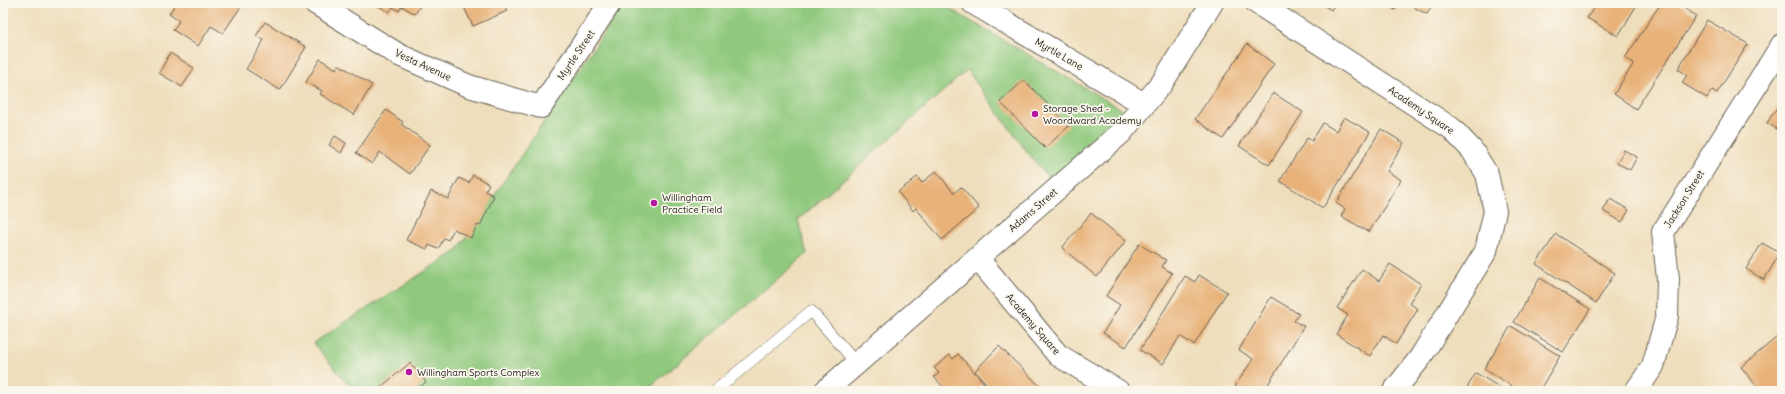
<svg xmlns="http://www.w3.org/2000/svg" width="1785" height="394" font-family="Delius,sans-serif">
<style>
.green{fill:#8fc97d;stroke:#56724c}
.building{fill:#e8b279}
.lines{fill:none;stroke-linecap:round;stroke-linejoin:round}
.lane-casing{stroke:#666054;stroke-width:12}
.street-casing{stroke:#666054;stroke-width:24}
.lane{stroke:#fff;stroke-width:11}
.street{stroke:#fff;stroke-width:22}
.poi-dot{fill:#b5179e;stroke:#fbf7ec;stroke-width:1.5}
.labels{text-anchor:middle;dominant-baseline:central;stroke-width:3.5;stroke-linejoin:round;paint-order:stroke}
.street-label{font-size:10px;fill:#1c1c1c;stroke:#fbf7ec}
.poi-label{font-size:10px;fill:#1c1c1c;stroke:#fbf7ec;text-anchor:start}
</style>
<rect width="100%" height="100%" fill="#fbf7ec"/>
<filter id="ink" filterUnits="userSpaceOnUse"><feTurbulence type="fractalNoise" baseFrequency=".025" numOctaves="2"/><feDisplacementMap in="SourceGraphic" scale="8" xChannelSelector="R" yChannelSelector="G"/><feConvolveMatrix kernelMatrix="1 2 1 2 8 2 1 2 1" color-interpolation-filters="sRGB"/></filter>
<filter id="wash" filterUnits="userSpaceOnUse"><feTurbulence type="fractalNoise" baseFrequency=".012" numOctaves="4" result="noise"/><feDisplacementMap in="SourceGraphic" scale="16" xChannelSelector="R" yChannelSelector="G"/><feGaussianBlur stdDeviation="0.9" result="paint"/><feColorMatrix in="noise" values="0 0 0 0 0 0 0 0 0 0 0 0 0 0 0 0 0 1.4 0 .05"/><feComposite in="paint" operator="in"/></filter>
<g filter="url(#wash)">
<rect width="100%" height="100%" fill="#efdebc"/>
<path class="green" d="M624 3H940L1133 116 1055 186 1021 144 967 70 798 220 807 254 645 391H354L313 343 457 251Z"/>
<g id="blocks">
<g class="building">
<path d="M176 3H239L242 5 223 33 211 26 198 46 173 30 179 21 169 14Z"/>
<path d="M374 3H422L415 14 402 6 399 11 393 7 389 12Z"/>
<path d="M462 3H507L504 4 507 11 473 26Z"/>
<path d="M1320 3H1336L1331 10Z"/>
<path d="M1388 3H1399L1395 10 1387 5Z"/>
<path d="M1417 3H1433L1427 14 1415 8Z"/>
<path d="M1597 3H1638L1618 36 1587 18Z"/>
<path d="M1661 3H1677L1696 16 1636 109 1614 94 1634 63 1625 58Z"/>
<path d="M1707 20 1748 44 1717 93 1712 90 1707 98 1682 83 1687 75 1678 69Z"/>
<path d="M265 22 306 47 280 90 246 69 264 40 256 36Z"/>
<path d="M1247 44 1274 64 1223 139 1195 119Z"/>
<path d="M170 53 194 68 182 87 159 73Z"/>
<path d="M320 59 336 69 338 64 372 85 354 115 320 94 322 91 306 82Z"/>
<path d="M1024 80 1069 126 1045 148 1000 102Z"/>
<path d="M1273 93 1303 112 1269 165 1239 146Z"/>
<path d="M1782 100V132L1767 123Z"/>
<path d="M386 110 403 122 401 124 430 145 410 174 380 152 372 164 356 153Z"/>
<path d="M1344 117 1370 132 1323 208 1280 181 1307 138 1312 141 1323 123 1336 131Z"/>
<path d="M1381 129 1404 143 1387 171 1401 180 1369 232 1341 216 1345 209 1336 203Z"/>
<path d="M335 136 346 143 341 153 329 145Z"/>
<path d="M1624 150 1637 157 1630 170 1617 163Z"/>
<path d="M936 171 954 193 961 187 979 208 942 240 916 208 913 211 898 192 917 177 922 183Z"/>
<path d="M473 175 489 184 485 191 494 196 480 226 477 225 471 238 454 229 448 240 444 238 438 249 429 245 427 249 406 240 431 191 448 199 459 178 469 183Z"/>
<path d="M1610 199 1629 210 1622 222 1603 211Z"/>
<path d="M1091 213 1126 241 1097 277 1062 248Z"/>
<path d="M1556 234 1615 273 1596 303 1536 264Z"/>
<path d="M1762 243 1780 253 1764 280 1746 269Z"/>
<path d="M1139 244 1166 260 1162 267 1172 273 1126 347 1103 333 1120 305 1106 296Z"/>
<path d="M1390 264 1421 284 1409 303 1418 309 1396 344 1383 335 1370 356 1336 334 1348 315 1337 308 1362 269 1379 281Z"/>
<path d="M1199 275 1227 292 1194 345 1180 336 1163 364 1140 350 1185 276 1195 282Z"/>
<path d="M1540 278 1590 309 1563 352 1514 322Z"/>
<path d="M1271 297 1299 314 1294 321 1304 326 1264 391H1244L1235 386 1253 359 1239 350Z"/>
<path d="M1511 326 1560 356 1539 391H1520L1484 369Z"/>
<path d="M1782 333V391H1761L1741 367Z"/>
<path d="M999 346 1045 391H993L975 371Z"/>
<path d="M958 354 984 383 975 391H947L934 377 939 373 934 368 950 355 953 359Z"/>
<path d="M410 363 426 382 415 391H376Z"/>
<path d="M1476 373 1506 391H1465Z"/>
</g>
</g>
</g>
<g filter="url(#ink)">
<use href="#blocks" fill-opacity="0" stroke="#666054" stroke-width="1"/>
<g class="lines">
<g class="lane-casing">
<path id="lane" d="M715 391 811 311 857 364"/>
</g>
<g class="street-casing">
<g id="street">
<path d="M315 3 399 55 469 86 541 107 610 3"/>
<path d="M973 3 1144 104"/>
<path d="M1257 3 1451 128 1472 150 1487 174 1495 211 1486 251 1420 358 1394 391"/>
<path d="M978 259 1058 355 1118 391"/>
<path d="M825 391 1121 133 1162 83 1212 3"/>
<path d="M1636 391 1653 366 1667 316 1668 279 1663 232 1782 45"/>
</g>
</g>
<use href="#lane" class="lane"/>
<use href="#street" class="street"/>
</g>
</g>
<g class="poi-dot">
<circle cx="1035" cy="114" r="4"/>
<circle cx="654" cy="203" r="4"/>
<circle cx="409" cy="372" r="4"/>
</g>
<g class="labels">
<g class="street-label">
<text transform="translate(1059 54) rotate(30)">Myrtle Lane</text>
<text transform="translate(576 55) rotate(-56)">Myrtle Street</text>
<text transform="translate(423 65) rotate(25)">Vesta Avenue</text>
<text transform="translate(1421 110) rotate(34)">Academy Square</text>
<text transform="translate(1684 199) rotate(-58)">Jackson Street</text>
<text transform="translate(1033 210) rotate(-41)">Adams Street</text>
<text transform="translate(1033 324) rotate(49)">Academy Square</text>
</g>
<g class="poi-label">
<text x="1043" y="108">Storage Shed -<tspan x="1043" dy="12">Woordward Academy</tspan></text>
<text x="662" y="197">Willingham<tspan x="662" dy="12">Practice Field</tspan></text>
<text x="417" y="372">Willingham Sports Complex</text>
</g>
</g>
<rect width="1785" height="394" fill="none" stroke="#fbf7ec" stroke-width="16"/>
</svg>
